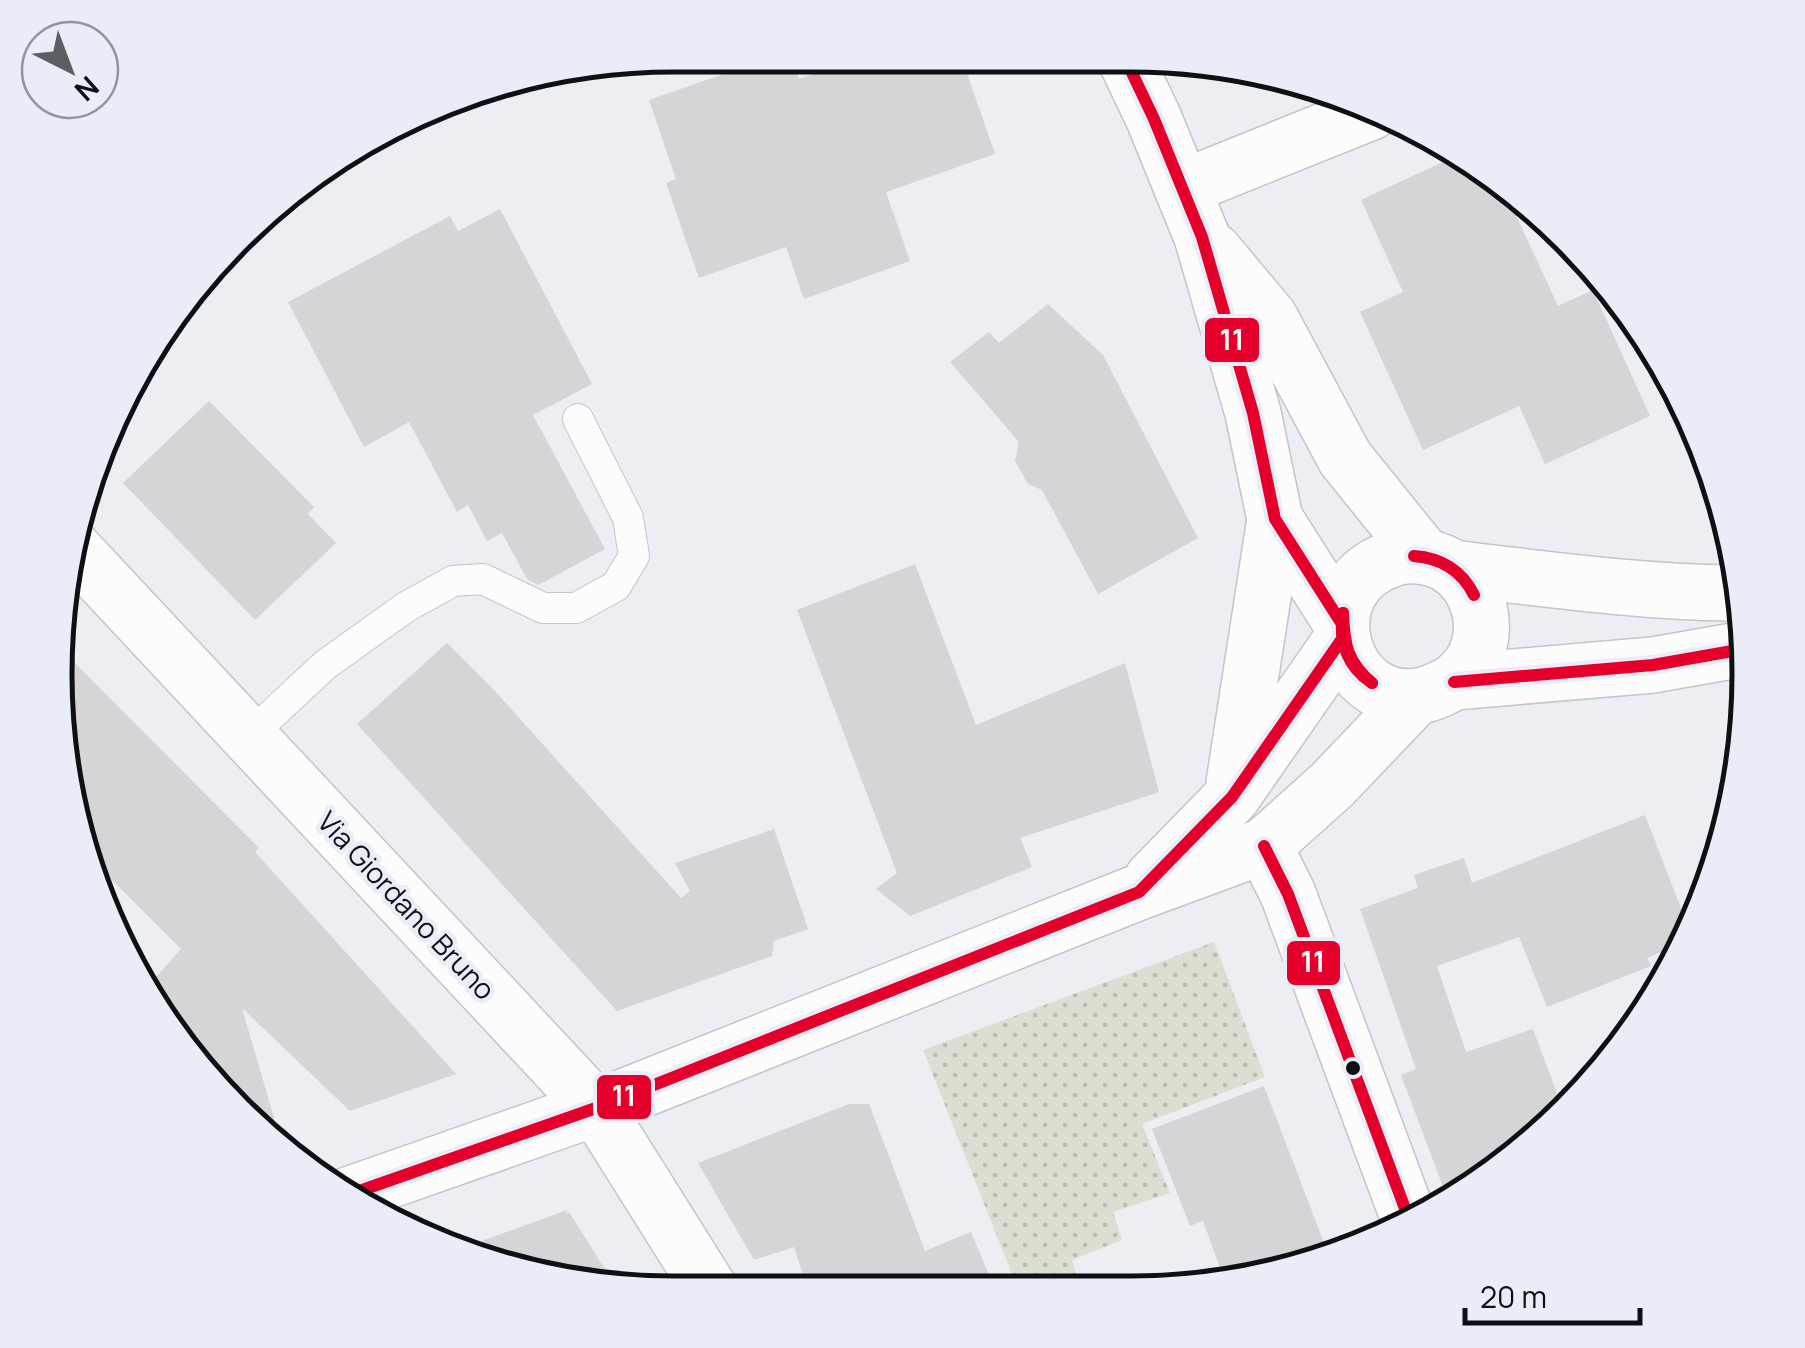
<svg xmlns="http://www.w3.org/2000/svg" width="1805" height="1348" font-family="Manrope,sans-serif">
<style>
.garden{fill:url(#garden-dots)}
.building{fill:#d5d4d6}
.lines{fill:none;stroke-linecap:round;stroke-linejoin:round}
.lane-casing{stroke:#c3c5c9;stroke-width:32}
.street-casing{stroke:#c3c5c9;stroke-width:58}
.secondary-casing{stroke:#c3c5c9;stroke-width:58}
.lane{stroke:#fcfcfd;stroke-width:30}
.street{stroke:#fcfcfd;stroke-width:55}
.secondary{stroke:#fcfcfd;stroke-width:55}
.bus-1-casing{stroke:#e8edf7;stroke-width:20}
.bus-1{stroke:#e4002b;stroke-width:12}
.bus-dot{fill:#0f1014;stroke:#e8edf7;stroke-width:4}
.labels{text-anchor:middle;dominant-baseline:central;stroke-width:9;stroke-linejoin:round;paint-order:stroke}
.street-label{font-size:28px;fill:#0f1014;stroke:#e8edf7}
.rim{fill:none;stroke:#0f1014;stroke-width:5}
.line-badge{stroke:#e8edf7;stroke-width:4}
.badge-label{font-size:28px;text-anchor:middle;font-weight:bold;fill:#fff}
</style>
<defs>
<pattern id="garden-dots" width="8" height="8" patternUnits="userSpaceOnUse" patternTransform="scale(2.5)"><rect width="8" height="8" fill="#dadfd1"/><path d="M2 2h.1M6 6h.1" fill="none" stroke="#babeb3" stroke-width="1.8" stroke-linecap="round"/></pattern>
</defs>
<rect width="100%" height="100%" fill="#eceef4"/>
<path class="garden" d="M1214 942 1265 1077 1142 1124 1170 1193 1113 1212 1122 1240 1072 1260 1077 1278 1048 1289H1018L923 1050Z"/>
<g class="building">
<path d="M778 55H790L799 79 864 56 868 70 911 56H961L995 154 886 192 910 261 804 299 786 247 699 278 666 183 676 179 649 100Z"/>
<path d="M1462 153 1475 160 1501 183 1558 306 1593 290 1650 416 1545 464 1519 406 1423 450 1360 312 1403 292 1361 200Z"/>
<path d="M500 209 592 384 533 415 605 549 538 585 527 579 502 533 487 541 468 505 457 512 409 422 364 447 288 302 450 216 458 231Z"/>
<path d="M1048 304 1103 355 1198 538 1098 594 1042 490 1028 484 1015 461 1019 442 950 362 989 332 999 343Z"/>
<path d="M209 401 314 507 308 514 336 543 255 620 123 483Z"/>
<path d="M915 564 976 725 1125 663 1159 792 1020 838 1032 867 910 916 876 889 897 873 797 610Z"/>
<path d="M447 643 494 690 681 898 690 891 675 863 774 829 808 929 774 941 772 956 617 1011 357 724Z"/>
<path d="M61 649 259 848 255 852 456 1074 350 1111 242 1008 279 1135 183 1050 148 986 181 949 84 852 56 715Z"/>
<path d="M1645 815 1687 924 1680 944 1647 958 1651 966 1547 1007 1519 937 1437 966 1466 1052 1533 1029 1561 1104 1507 1165 1448 1200 1401 1075 1416 1069 1360 909 1418 888 1414 875 1464 858 1472 883Z"/>
<path d="M1264 1086 1329 1256 1226 1284 1203 1221 1190 1226 1152 1129Z"/>
<path d="M849 1104H869L925 1251 971 1232 995 1289 808 1290 794 1247 754 1260 698 1163Z"/>
<path d="M567 1210 566 1214 569 1212 617 1288 476 1260 454 1251Z"/>
</g>
<g class="lines">
<g class="lane-casing">
<path id="lane" d="M249 736 325 665 406 607 453 581 483 579 543 608H576L616 586 634 556 628 518 578 419"/>
</g>
<g class="street-casing">
<g id="street">
<path d="M1182 188 1371 112"/>
<path d="M70 545 596 1108 711 1291"/>
<path d="M1234 783 1275 519"/>
<path d="M1264 846 1288 894 1410 1222"/>
<path d="M1152 879 1232 797 1342 639"/>
<path d="M348 1195 596 1108 1139 892 1264 846 1332 785 1416 697"/>
</g>
</g>
<g class="secondary-casing">
<g id="secondary">
<path d="M1124 56 1154 119 1202 237 1253 413 1275 519 1340 621"/>
<path d="M1214 251 1270 318 1345 458 1424 556"/>
<path d="M1452 568C1546 579 1639 592 1734 593"/>
<path d="M1454 682C1459 677 1466 671 1470 665 1492 632 1481 586 1448 565 1430 555 1407 553 1389 560 1307 590 1341 708 1419 696 1432 694 1443 688 1454 682L1653 665 1738 650"/>
</g>
</g>
<use href="#lane" class="lane"/>
<use href="#street" class="street"/>
<use href="#secondary" class="secondary"/>
<g class="bus-1-casing">
<g id="bus-1">
<path d="M1124 56 1154 119 1202 237 1253 413 1275 519 1340 621"/>
<path d="M1414 556C1442 558 1462 571 1474 595"/>
<path d="M1343 613C1344 644 1347 662 1372 683"/>
<path d="M1343 613C1338 642 1348 667 1372 683"/>
<path d="M1454 682 1653 665 1738 650"/>
<path d="M1264 846 1288 894 1410 1222"/>
<path d="M348 1195 596 1108 1139 892 1232 797 1342 639"/>
</g>
</g>
<use href="#bus-1" class="bus-1"/>
</g>
<circle class="bus-dot" cx="1353" cy="1068" r="9"/>
<g class="labels">
<g class="street-label">
<text transform="translate(407 905) rotate(47)">Via Giordano Bruno</text>
</g>
</g>
<path d="M0 0H1805V1348H0ZM674 72H1130A602 602 0 0 1 1732 674V674A602 602 0 0 1 1130 1276H674A602 602 0 0 1 72 674V674A602 602 0 0 1 674 72Z" fill="#e8edf7" fill-rule="evenodd"/>
<path class="rim" d="M674 72H1130A602 602 0 0 1 1732 674V674A602 602 0 0 1 1130 1276H674A602 602 0 0 1 72 674V674A602 602 0 0 1 674 72Z"/>
<g class="line-badge">
<rect x="1203" y="316" width="58" height="48" rx="10" fill="#e4002b"/>
<rect x="1285" y="939" width="57" height="48" rx="10" fill="#e4002b"/>
<rect x="595" y="1073" width="58" height="48" rx="10" fill="#e4002b"/>
</g>
<g class="badge-label">
<text x="1232" y="350">11</text>
<text x="1313" y="972">11</text>
<text x="624" y="1106">11</text>
</g>
<g transform="translate(70 70) rotate(138)"><circle r="48" fill="#e8edf7" stroke="#91959c" stroke-width="2.5"/>
<path d="M0-8L18 38L0 25L-18 38Z" fill="#5c5e62"/>
<text y="-15" font-size="28" font-weight="bold" text-anchor="middle" fill="#0f1014">N</text>
</g>
<path d="M1465 1308v15h175v-15" fill="none" stroke="#0f1014" stroke-width="5"/>
<text x="1480" y="1308" font-size="30" fill="#0f1014" stroke="#e8edf7" stroke-width="8" paint-order="stroke">20 m</text>
</svg>
